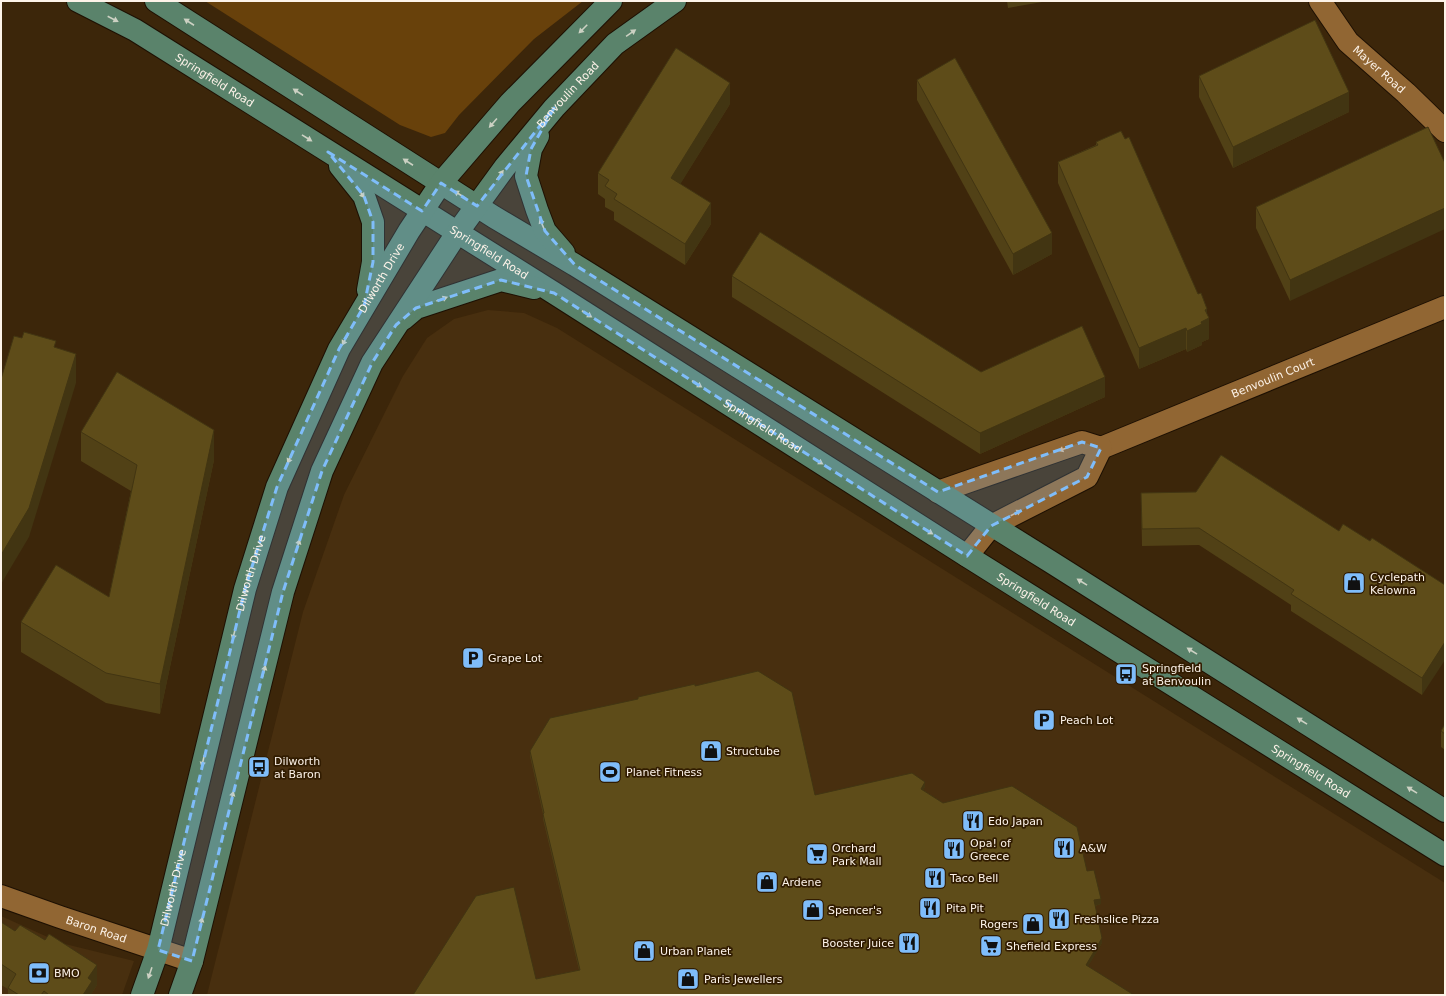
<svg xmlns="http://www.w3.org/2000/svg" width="1446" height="996" font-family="'DejaVu Sans',sans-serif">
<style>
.built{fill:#482f0f}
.green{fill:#68410b}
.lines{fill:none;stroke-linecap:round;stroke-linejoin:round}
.minor-casing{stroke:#1d1003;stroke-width:24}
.major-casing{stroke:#1d1003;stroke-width:24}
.minor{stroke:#916633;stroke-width:22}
.major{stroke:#5a836b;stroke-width:22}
.wall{fill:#514116}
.shaded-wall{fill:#423512}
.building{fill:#5e4c19;stroke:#423512}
.oneway{fill:#ccd1c3}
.oneway2{fill:#d2bba0}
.marked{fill:#7fbdfa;fill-opacity:0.2;stroke:#7fbdfa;stroke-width:3;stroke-dasharray:8 5;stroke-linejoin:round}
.labels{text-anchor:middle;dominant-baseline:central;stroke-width:3.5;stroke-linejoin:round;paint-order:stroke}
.street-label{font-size:11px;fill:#fdf3e9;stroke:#311c01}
.poi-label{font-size:11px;fill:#fdf3e9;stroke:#311c01;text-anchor:start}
</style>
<rect width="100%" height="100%" fill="#3c260a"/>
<g class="built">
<path d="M488 310 524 313 557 328 1445 883V995H207L303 612 344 495 403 376 427 338 454 319Z"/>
<path d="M1 916 61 943 134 961 122 995H1Z"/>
</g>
<path class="green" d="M205 1H583L534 39 459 115 445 133 431 137 400 125Z"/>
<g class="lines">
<g class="minor-casing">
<g id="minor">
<path id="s1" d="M1320 1 1348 42 1406 93 1445 131"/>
<path id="s2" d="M938 492 1082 442 1101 448 1445 307"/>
<path d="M967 556 991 526 1087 477 1101 448"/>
<path id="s3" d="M1 896 60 917 192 961"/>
</g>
</g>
<g class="major-casing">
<g id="major">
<path id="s4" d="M78 1 135 30 554 293 967 556 1445 855"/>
<path d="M156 1 494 217 575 265 1051 562 1445 811"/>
<path d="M538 136 531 149 526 176 537 210 545 231 564 253"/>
<path d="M340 166 364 196 373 222V262L368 290"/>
<path d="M403 319 416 308 501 280 534 288"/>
<path id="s5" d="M142 995 158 950 245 589 277 487 339 349 409 231 441 183 510 103 611 1"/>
<path id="s6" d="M180 995 192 961 283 592 322 471 372 363 457 233 505 167 554 108 615 44 675 1"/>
</g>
</g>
<use href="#minor" class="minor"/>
<use href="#major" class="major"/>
</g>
<g class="wall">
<path d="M1007 1H1048L1008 8Z"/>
<path d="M1199 76 1349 112 1233 168 1199 97Z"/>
<path d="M917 80 1052 254 1013 275 917 100Z"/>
<path d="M730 104 680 184 711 224 685 265 614 220V212L605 207V199L598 194V173Z"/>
<path d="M1096 142 1207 316 1209 339 1202 342V345L1187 352 1186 349 1139 369 1058 183V162L1096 145Z"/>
<path d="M1445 163 1290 301 1256 228V207Z"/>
<path d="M732 276 981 372 1105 397 980 454 732 297Z"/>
<path d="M81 432 214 460 160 714 106 703 21 652V622L109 597 131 491 81 461Z"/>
<path d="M1141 493 1339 531 1370 541 1445 585 1422 695 1291 611V605L1199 545 1142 546Z"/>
<path d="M695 686 815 795 925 787 923 790 943 803 1087 871 1101 904 1095 906 1102 943 1088 966 536 979 579 970 543 819V814L530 756V751L638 699V697Z"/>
<path d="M1445 724V750L1441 747V731Z"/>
<path d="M1 922 97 985 92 993V995H8V989L1 985Z"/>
</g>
<g class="shaded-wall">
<path d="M730 83V104L671 199V178Z"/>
<path d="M1349 92V112L1233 168V147Z"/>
<path d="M711 203V224L685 265V244Z"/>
<path d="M1445 208V229L1290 301V280Z"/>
<path d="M1052 233V254L1013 275V254Z"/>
<path d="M1207 309V319L1209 318V339L1202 342V345L1187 352V331L1201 322 1205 310Z"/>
<path d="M1186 328V349L1139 369V348Z"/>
<path d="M76 354V383L29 537 1 584V555Z"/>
<path d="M1105 377V397L980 454V433Z"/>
<path d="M214 430V460L160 714V684Z"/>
<path d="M1445 642V660L1422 695V678Z"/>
<path d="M925 782V787L921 794V789Z"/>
<path d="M1101 899V904L1094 906V900Z"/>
<path d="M1102 938V943L1086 970V965Z"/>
<path d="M97 965V985L92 993V995H83L88 978Z"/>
</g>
<g class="building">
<path d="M1315 20 1349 92 1233 147 1199 76Z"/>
<path d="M676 48 730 83 671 178 711 203 685 244 614 199 617 194 605 186 609 180 598 173Z"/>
<path d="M955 58 1052 233 1013 254 917 80Z"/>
<path d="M1428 127 1445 163V208L1290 280 1256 207Z"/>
<path d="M1121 131 1125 139 1129 137 1198 294 1201 293 1207 309 1205 310 1209 318 1201 322 1202 324 1187 331 1186 328 1139 348 1058 162 1098 145 1096 142Z"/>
<path d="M760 232 981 372 1082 326 1105 377 980 433 732 276Z"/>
<path d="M24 332 56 341 54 347 76 354 29 508 1 555V379L14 336 22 338Z"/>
<path d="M117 372 214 430 160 684 106 673 21 622 56 565 109 597 137 465 81 432Z"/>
<path d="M1221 455 1339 531 1343 524 1370 541 1372 538 1445 585V642L1422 678 1291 594 1294 590 1199 528 1142 529 1141 493 1196 492Z"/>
<path d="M758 671 792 692 815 795 912 773 925 782 921 789 943 803 1012 786 1077 827 1087 871 1094 870 1101 899 1094 900 1102 938 1086 965 1134 995H413L476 896 514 887 536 979 580 970 543 814 544 813 530 751 550 718 638 699V697L695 684V686Z"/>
<path d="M1445 724V734L1441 731Z"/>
<path d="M1 922 15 931 20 925 45 940 49 934 97 965 88 978 92 981 83 995H81L80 994 79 995H49L44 991 41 995H19L8 988 16 974 1 964Z"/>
</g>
<defs><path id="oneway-solid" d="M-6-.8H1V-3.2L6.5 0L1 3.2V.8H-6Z"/></defs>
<g class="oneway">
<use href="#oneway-solid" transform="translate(113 19) rotate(27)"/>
<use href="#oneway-solid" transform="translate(189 22) rotate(-147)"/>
<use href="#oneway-solid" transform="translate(583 29) rotate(135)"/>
<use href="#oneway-solid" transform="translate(631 33) rotate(-35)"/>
<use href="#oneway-solid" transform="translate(298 92) rotate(-147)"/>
<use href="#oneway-solid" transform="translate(493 123) rotate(131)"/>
<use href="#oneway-solid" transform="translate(307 138) rotate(32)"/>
<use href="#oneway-solid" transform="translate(408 162) rotate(-147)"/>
<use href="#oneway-solid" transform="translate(500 175) rotate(-54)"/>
<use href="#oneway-solid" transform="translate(361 193) rotate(54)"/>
<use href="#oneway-solid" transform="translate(459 194) rotate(-147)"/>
<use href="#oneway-solid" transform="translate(542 224) rotate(-113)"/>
<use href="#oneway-solid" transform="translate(442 299) rotate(-20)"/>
<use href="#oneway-solid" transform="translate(587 314) rotate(33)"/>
<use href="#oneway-solid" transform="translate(345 340) rotate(120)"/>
<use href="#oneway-solid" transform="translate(697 384) rotate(33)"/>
<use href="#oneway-solid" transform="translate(290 458) rotate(115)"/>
<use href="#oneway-solid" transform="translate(818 461) rotate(32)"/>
<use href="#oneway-solid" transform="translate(928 531) rotate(32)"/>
<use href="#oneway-solid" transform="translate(298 545) rotate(-72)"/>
<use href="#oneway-solid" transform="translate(1082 582) rotate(-148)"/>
<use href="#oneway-solid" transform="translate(234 634) rotate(104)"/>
<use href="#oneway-solid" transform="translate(1192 651) rotate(-148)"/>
<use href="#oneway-solid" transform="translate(264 671) rotate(-76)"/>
<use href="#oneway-solid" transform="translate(1302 721) rotate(-148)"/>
<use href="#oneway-solid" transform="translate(203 761) rotate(103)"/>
<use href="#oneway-solid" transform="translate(1412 790) rotate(-148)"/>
<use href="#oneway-solid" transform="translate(232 797) rotate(-76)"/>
<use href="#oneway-solid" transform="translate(201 923) rotate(-76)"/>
<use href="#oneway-solid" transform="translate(150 973) rotate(109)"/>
</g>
<g class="oneway2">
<use href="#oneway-solid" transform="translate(1064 449) rotate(161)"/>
<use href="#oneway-solid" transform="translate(1016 513) rotate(-27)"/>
</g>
<path class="marked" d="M554 108 531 149 526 176 545 231 575 265 938 492 1082 442 1101 448 1087 477 991 526 967 556 554 293 501 280 416 308 396 325 372 363 322 471 283 592 192 961 158 950 245 589 277 487 339 349 364 306 373 262V222L364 196 328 152 422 211 441 183 477 206Z"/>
<defs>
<g id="shop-square" transform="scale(1.15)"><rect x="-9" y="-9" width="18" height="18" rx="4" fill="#7fbdfa" stroke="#311c01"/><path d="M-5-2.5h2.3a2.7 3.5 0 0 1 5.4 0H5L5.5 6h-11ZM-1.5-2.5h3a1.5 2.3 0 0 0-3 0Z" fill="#111"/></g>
<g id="parking-square" transform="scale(1.15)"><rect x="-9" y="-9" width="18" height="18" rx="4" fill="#7fbdfa" stroke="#311c01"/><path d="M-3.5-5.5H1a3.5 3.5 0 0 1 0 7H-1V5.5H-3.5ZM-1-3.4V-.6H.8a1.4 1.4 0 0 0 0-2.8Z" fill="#111"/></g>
<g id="bus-square" transform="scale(1.15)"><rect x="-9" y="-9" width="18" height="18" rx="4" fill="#7fbdfa" stroke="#311c01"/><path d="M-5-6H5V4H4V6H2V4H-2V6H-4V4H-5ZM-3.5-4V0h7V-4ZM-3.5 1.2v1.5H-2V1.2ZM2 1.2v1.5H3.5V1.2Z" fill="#111"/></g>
<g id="stadium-square" transform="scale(1.15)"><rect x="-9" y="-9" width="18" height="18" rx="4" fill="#7fbdfa" stroke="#311c01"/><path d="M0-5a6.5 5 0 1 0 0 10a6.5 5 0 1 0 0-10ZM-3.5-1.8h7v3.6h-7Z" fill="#111"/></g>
<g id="restaurant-square" transform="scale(1.15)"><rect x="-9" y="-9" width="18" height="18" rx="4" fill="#7fbdfa" stroke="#311c01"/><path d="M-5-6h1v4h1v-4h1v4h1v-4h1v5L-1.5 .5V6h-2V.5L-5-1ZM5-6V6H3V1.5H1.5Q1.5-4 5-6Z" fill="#111"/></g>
<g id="supermarket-square" transform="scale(1.15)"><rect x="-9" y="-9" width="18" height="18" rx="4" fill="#7fbdfa" stroke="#311c01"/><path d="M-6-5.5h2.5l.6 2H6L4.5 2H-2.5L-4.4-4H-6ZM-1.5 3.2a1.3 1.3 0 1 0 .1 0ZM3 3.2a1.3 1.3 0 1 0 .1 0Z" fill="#111"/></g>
<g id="bank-square" transform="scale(1.15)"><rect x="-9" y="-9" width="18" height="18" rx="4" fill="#7fbdfa" stroke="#311c01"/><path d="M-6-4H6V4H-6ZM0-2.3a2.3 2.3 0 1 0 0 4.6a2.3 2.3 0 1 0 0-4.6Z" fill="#111"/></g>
</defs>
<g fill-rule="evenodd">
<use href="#shop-square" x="1354" y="583"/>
<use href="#parking-square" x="473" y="658"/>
<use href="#bus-square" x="1126" y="674"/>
<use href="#parking-square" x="1044" y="720"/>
<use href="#shop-square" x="711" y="751"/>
<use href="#bus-square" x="259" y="767"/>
<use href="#stadium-square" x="610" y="772"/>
<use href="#restaurant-square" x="973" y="821"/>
<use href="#restaurant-square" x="1064" y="848"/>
<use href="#restaurant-square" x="954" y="849"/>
<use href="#supermarket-square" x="817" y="854"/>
<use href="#restaurant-square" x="935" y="878"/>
<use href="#shop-square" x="767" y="882"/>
<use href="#restaurant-square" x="930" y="908"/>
<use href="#shop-square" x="813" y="910"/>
<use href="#restaurant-square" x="1059" y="919"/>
<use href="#shop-square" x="1033" y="924"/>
<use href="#restaurant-square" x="909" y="943"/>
<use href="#supermarket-square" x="991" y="946"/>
<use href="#shop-square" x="644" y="951"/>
<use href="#bank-square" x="39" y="973"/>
<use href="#shop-square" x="688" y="979"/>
</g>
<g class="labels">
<g class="street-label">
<text stroke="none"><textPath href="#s1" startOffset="91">Mayer Road</textPath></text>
<text stroke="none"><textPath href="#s4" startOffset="158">Springfield Road</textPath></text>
<text stroke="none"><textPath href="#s6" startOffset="995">Benvoulin Road</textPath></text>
<text stroke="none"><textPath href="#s4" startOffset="482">Springfield Road</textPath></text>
<text stroke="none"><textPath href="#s5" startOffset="760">Dilworth Drive</textPath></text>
<text stroke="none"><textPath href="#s2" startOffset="358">Benvoulin Court</textPath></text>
<text stroke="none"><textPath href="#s4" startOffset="806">Springfield Road</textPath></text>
<text stroke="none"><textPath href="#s5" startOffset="436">Dilworth Drive</textPath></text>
<text stroke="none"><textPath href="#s4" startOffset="1130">Springfield Road</textPath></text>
<text stroke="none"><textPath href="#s4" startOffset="1454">Springfield Road</textPath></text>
<text stroke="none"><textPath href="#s5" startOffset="112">Dilworth Drive</textPath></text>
<text stroke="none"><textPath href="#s3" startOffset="101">Baron Road</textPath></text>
</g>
<g class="poi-label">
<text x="1370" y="577">Cyclepath<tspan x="1370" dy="13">Kelowna</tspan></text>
<text x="488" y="658">Grape Lot</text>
<text x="1142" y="668">Springfield<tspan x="1142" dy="13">at Benvoulin</tspan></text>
<text x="1060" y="720">Peach Lot</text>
<text x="726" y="751">Structube</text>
<text x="274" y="761">Dilworth<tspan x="274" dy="13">at Baron</tspan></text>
<text x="626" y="772">Planet Fitness</text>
<text x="988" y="821">Edo Japan</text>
<text x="970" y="843">Opa! of<tspan x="970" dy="13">Greece</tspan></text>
<text x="832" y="848">Orchard<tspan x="832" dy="13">Park Mall</tspan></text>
<text x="1080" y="848">A&amp;W</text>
<text x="950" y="878">Taco Bell</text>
<text x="782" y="882">Ardene</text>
<text x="946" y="908">Pita Pit</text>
<text x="828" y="910">Spencer's</text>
<text x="1074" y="919">Freshslice Pizza</text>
<text x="1018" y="924" text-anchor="end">Rogers</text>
<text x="894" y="943" text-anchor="end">Booster Juice</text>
<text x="1006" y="946">Shefield Express</text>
<text x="660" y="951">Urban Planet</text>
<text x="54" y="973">BMO</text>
<text x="704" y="979">Paris Jewellers</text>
</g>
</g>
<rect width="1446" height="996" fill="none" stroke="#fdf3e9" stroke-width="4"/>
</svg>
